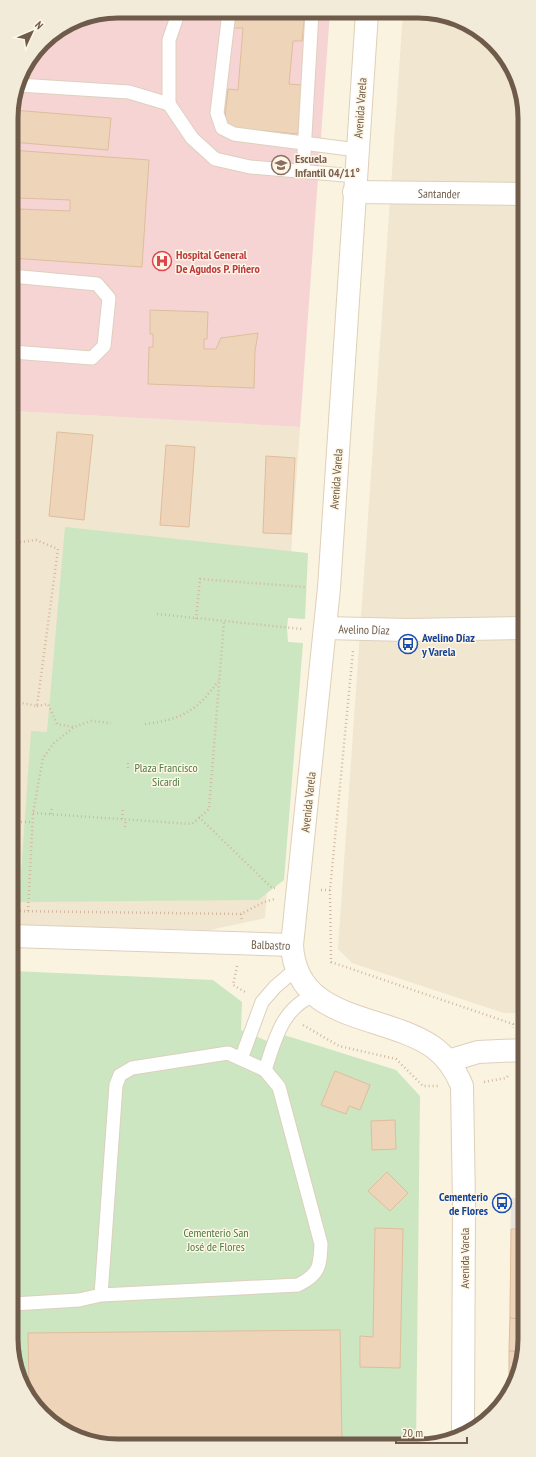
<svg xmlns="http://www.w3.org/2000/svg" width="536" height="1457" font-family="'PT Sans Narrow',sans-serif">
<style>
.residential{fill:#f1e6cf}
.industrial{fill:#e9e3db}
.medical{fill:#f7d4d4}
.green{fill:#cbe6c0}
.building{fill:#eed5ba;stroke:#dfbd9b;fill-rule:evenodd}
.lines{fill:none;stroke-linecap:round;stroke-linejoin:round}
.service-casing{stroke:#ddd0bd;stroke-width:15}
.minor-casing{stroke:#ddd0bd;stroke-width:24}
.tertiary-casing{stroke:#ddd0bd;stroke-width:24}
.secondary-casing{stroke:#dfcfb8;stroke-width:24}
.path{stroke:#d2b89e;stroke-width:2.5;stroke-dasharray:1 3;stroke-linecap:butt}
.service{stroke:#fff;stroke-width:13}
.minor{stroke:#fff;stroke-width:22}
.tertiary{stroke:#fff;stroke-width:22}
.secondary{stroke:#fff;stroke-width:22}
.labels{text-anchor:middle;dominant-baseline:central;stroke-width:3;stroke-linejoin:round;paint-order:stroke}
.street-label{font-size:12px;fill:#6f5b49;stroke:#fef7e5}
.education-label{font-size:12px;font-weight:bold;fill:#785e54;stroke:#fef7e5;text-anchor:start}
.health-label{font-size:12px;font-weight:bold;fill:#be3a42;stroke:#fef7e5;text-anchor:start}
.transit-label{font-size:12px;font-weight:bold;fill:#164399;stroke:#fef7e5;text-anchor:start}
.park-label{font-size:12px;fill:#4e7a45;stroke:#fef7e5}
.rim{fill:none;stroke:#6f5b49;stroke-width:5}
</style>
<rect width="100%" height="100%" fill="#faf3e0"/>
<g class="residential">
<path d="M403 13H439L494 43 523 97 524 1013H504L352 963 338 949Z"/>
<path d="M12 411 300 427 265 918 210 930 12 925Z"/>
</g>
<path class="industrial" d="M511 1198H525L523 1352 509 1351Z"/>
<path class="medical" d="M118 11 330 12 300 427 12 411 11 111 22 70 47 38 77 19Z"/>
<g class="green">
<path d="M65 527 308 553 305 619 288 618 287 628 288 642 303 643 284 880 258 900 19 902 31 731 47 732Z"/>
<path d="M13 971 213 980 242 1002 241 1030 274 1044 284 1035 396 1070 420 1096 416 1444H97L43 1415 13 1360Z"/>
</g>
<g class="building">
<path d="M235 12H305L302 41H293L289 84 302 85 298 134 224 127 228 89 238 90 243 28H233Z"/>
<path d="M13 110 111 118 108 150 11 142Z"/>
<path d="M11 150 149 160 142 267 11 258ZM19 198 70 200V211L19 209Z"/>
<path d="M150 310 208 312 207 339H204V349H216L221 338 258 333 255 351 254 388 148 384 149 347H153V334H150Z"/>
<path d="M57 432 93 435 84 520 49 516Z"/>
<path d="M166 445 195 447 189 527 160 525Z"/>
<path d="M266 456 295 458 291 534 263 533Z"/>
<path d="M335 1071 370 1085 360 1110 349 1106 346 1114 321 1105Z"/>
<path d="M395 1120 396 1149 372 1150 371 1121Z"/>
<path d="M387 1172 408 1193 390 1211 368 1191Z"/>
<path d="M375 1228 403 1229 400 1368 360 1367V1336L373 1337Z"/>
<path d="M511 1229H525V1320L510 1318Z"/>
<path d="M510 1318 525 1320 523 1352 509 1351Z"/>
<path d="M340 1330 342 1444H97L43 1415 29 1390 28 1333Z"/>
<path d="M509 1351 523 1352 516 1381H509Z"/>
</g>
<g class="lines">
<g class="service-casing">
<g id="service">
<path d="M229 12 217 113 222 128 234 134 357 150"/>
<path d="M18 85 129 92 169 104 192 138 215 159 250 167 356 176"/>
<path d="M169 104V40L179 11"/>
<path d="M303 171 312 12"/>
<path d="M11 276 97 284 109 298 104 346 92 358 12 352"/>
<path d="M241 1059 262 1002 275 987 296 969"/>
<path d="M265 1070C275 1040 282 1007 315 995"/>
<path d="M13 1304 79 1300 101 1295 298 1285C320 1274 320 1266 321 1244L279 1087 265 1070 228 1053 132 1068 120 1075 116 1085 101 1295"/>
</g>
</g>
<g class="minor-casing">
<g id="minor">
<path id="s1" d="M354 192 523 194"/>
<path id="s2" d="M325 628 408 630 524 628"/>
<path d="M448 1061 478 1052 524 1050"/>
</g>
</g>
<g class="tertiary-casing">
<g id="tertiary">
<path id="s3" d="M12 936 292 945"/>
</g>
</g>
<g class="secondary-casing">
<path id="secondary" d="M367 13 329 588 292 945C296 1023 384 1013 433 1047 447 1057 456 1071 462 1086L464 1203 463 1435"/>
</g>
<g class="path">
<path d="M32 69 34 55"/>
<path d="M12 543 36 540 58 549 37 706 17 702 12 824"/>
<path d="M157 614 302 629"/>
<path d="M196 619 200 579 305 587"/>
<path d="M37 706 48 704 57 724 74 727"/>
<path d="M145 724C180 720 198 711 218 681"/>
<path d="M128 768V760"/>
<path d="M33 813 192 824 209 809 224 621"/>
<path d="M51 814 52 807"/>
<path d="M199 817 272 888H275"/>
<path d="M122 819 123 807"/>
<path d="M13 822H32"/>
<path d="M125 827 126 819"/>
<path d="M321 890H330L353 651"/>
<path d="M330 890 331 962 513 1024V1028"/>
<path d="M12 911 241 914 264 902 275 899"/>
<path d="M28 911 33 813 43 758 54 743 74 727 91 721 111 723"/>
<path d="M241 914 242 921"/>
<path d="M237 966 233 985 247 993"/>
<path d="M303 1025 339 1046 396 1059 423 1086H438"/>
<path d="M484 1082 506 1078 510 1074"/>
</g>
<use href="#service" class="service"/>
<use href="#minor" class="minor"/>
<use href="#tertiary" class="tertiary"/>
<use href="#secondary" class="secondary"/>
</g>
<defs>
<g id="school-ring" transform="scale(1)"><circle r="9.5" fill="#fef7e5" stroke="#8d6e63" stroke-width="1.5"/><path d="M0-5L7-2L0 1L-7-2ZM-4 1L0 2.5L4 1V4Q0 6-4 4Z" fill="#8d6e63"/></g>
<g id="hospital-ring" transform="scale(1)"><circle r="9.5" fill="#fef7e5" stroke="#e0444e" stroke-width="1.5"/><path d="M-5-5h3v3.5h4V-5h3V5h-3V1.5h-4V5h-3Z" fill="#e0444e"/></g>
<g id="bus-ring" transform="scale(1)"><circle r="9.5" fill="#fef7e5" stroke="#1a4fb4" stroke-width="1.5"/><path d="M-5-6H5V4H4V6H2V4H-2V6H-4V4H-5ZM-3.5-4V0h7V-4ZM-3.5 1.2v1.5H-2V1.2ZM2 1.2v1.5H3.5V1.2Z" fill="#1a4fb4"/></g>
</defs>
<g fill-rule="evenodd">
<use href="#school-ring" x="281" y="165"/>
<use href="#hospital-ring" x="162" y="261"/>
<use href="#bus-ring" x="408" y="644"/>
<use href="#bus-ring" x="502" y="1203"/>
</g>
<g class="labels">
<g class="street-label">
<text transform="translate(360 108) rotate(-86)">Avenida Varela</text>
<text stroke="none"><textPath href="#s1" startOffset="85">Santander</textPath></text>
<text transform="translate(336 479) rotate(-86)">Avenida Varela</text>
<text stroke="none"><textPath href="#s2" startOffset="39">Avelino Díaz</textPath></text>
<text transform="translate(308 802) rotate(-84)">Avenida Varela</text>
<text stroke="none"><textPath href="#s3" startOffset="259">Balbastro</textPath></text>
<text transform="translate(464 1258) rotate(-90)">Avenida Varela</text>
</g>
<g class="education-label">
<text x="295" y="158">Escuela<tspan x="295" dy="14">Infantil 04/11°</tspan></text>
</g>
<g class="health-label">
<text x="176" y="254">Hospital General<tspan x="176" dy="14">De Agudos P. Pińero</tspan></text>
</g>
<g class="transit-label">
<text x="422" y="637">Avelino Díaz<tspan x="422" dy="14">y Varela</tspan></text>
<text x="488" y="1196" text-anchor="end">Cementerio<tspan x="488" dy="14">de Flores</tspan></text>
</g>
<g class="park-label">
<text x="166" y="767">Plaza Francisco<tspan x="166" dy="14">Sicardi</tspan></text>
<text x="216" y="1232">Cementerio San<tspan x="216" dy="14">José de Flores</tspan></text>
</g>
</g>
<path d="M0 0H536V1457H0ZM118 18H418A100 100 0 0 1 518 118V1339A100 100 0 0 1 418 1439H118A100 100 0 0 1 18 1339V118A100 100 0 0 1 118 18Z" fill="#f3ebd9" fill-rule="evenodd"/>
<path class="rim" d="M118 18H418A100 100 0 0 1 518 118V1339A100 100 0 0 1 418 1439H118A100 100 0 0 1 18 1339V118A100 100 0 0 1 118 18Z"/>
<g transform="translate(32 32) rotate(46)" stroke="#fef7e5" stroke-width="3" paint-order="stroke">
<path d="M0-3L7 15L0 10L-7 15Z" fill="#6f5b49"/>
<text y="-6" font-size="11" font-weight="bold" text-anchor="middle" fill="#6f5b49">N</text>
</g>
<path d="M396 1437v6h71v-6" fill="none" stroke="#6f5b49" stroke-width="2"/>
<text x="402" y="1437" font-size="12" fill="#6f5b49" stroke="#fef7e5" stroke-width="3" paint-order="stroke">20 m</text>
</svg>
